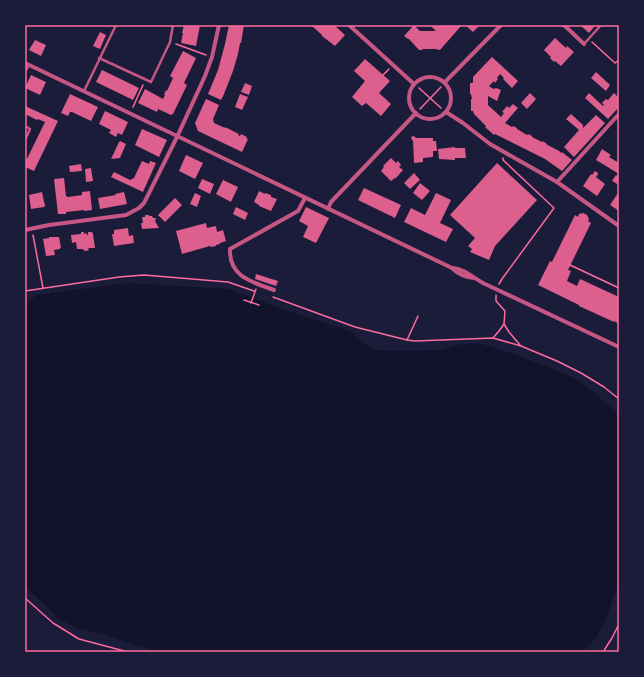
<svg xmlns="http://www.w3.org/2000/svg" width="644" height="677" font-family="Georgia,serif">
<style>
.water{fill:#12122b}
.building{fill:#dd5f8e}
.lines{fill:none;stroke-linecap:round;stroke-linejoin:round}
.path{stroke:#ff6b9d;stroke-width:1.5}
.service{stroke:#c65784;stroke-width:2.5}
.minor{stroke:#c65784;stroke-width:4}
.neatline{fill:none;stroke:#ff6b9d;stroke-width:1.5}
</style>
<rect width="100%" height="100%" fill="#1b1b3a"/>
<path class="water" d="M128 283 228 289 299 315 352 332 364 344 377 350 397 351 441 350 457 345 478 343 502 350 564 373 583 383 619 415V581L608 614 596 638 582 652H161L138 646 102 634 77 628 59 619 25 586V304L37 295Z"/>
<g class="building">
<path d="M184 25H200L196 46 181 43 183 33H182Z"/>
<path d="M229 25H244L241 43H240L238 54 233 71 224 94 221 100 208 94 218 70 225 44Z"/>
<path d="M311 25H334L345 35 335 46 322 36V35Z"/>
<path d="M414 25 420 31H436L430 25H460L461 26 440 50 435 49H423L422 50H419L409 39H408L404 36Z"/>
<path d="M465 25H480L473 32Z"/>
<path d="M580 25H592L594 27 589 33Z"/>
<path d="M100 32 106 35 100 49 93 46Z"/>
<path d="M555 38 566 48 567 46 574 52 561 66 555 61 554 62 550 58 551 57 544 50Z"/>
<path d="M35 40 46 45 41 56 29 50Z"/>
<path d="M183 51 196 58 184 83 187 85 173 114 171 115 158 109 157 112 138 103 145 89 163 99 165 95H164L166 90 167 91 173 78 170 76Z"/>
<path d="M492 57 518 81 512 88 503 79 504 78 500 74 497 78 498 79 495 83 494 81 489 86 490 87 494 89 496 88 501 90 497 101 488 96V105L501 117 504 113 502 112 507 106 509 108 513 104 518 108 505 123 512 127 513 126 517 128V129L527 135 528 134 532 136V137L542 142V141L546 143V144L559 151 561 153 562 152 572 160 562 171 545 159 495 134 494 135 485 127 486 126 474 114 473 111H471V99H472L471 94H470V83H473V77Z"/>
<path d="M365 59 390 81 379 93 391 104 381 116 366 103 362 106 352 97 365 81 354 71Z"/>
<path d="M102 70 139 88 133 100 96 82Z"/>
<path d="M596 72 610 85 606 91 591 78Z"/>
<path d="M31 75 46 82 40 95 25 88Z"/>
<path d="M245 83 252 86 249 95 241 92Z"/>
<path d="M530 93 536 99 527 109 521 103Z"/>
<path d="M589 93 603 106 604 105 602 103 606 99 608 100 614 93 619 98V107L608 119 585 98Z"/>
<path d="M70 94 98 107 91 121 72 112H70L68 116 61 113Z"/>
<path d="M240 94 248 97 242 110 235 107Z"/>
<path d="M206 99 219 105 213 119 214 123 225 128V127L239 134 238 135 240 136 241 134 247 137 246 138 248 139 242 152 198 131 195 123Z"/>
<path d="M25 106 58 121 34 171 25 167V163L45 122 38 119 37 120 25 114Z"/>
<path d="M105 111 128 122 122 135 118 133 116 137 109 133 111 130 99 124Z"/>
<path d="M571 114 583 125V128L596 115 605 123 574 157 564 147 579 130 566 119Z"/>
<path d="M142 129 167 140 159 157 135 145Z"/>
<path d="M414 136 416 138H433V141H436L437 151H433V157L423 158V162L414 163 413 141 412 140 411 137Z"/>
<path d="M120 141 126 144 120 158 111 159 119 142Z"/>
<path d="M455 147V148H465L466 158H455V160L439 159 438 149Z"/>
<path d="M602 149 611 155 609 157 619 163V174L596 160Z"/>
<path d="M186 155 203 163 195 179 179 171Z"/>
<path d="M391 158 396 163 398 161 401 165 399 167 403 170 396 178H395L391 181 381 171 384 167 383 166Z"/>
<path d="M142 161 149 164 150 161 156 163 143 192 111 177 114 172 130 180 134 178Z"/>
<path d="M497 163 537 200 495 246 489 260 470 252 472 249 468 246 475 238 450 215Z"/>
<path d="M81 164 82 171 70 172 69 166Z"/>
<path d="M91 168 93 181 86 182 85 169Z"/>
<path d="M595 171 598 173V174L596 177 605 184 597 196 583 186 591 174 592 175Z"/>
<path d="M414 173 420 180 410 189 404 183Z"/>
<path d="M616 175 619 177V185L612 181Z"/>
<path d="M64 178 66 196 68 197 82 195V192L90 191 92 210 84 211V210L66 212V214H58L54 179Z"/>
<path d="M202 179 214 184 210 194 198 188Z"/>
<path d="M223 180 238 187 231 202 216 194Z"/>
<path d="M420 183 430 191 422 200 413 193Z"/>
<path d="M364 188 401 205 395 218 358 200Z"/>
<path d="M259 191 265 194V193L271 195V197L277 199 271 211 259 206V205L254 202Z"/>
<path d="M42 192 45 206 44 207 31 209 29 195Z"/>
<path d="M124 192 127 204 100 209 98 198 116 195 115 194Z"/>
<path d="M195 193 201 196 197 207 190 204Z"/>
<path d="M436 193 451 200 440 223 453 229 446 242 404 222 411 208 425 215Z"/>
<path d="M618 193 619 194V211L610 205Z"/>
<path d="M175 198 182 205 165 222 158 215Z"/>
<path d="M236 207 248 213 245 220 233 214Z"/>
<path d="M306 207 329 218 316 243 303 237 308 226 299 221Z"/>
<path d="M583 213 587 215 589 219 588 221 591 223 568 270 571 271 567 281 577 286 580 279 619 297V324L614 321V322L579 306V305L538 285 550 261 552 262 575 215 578 217 579 214Z"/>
<path d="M145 215H149V216H152L153 218H156L155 221 159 228 142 229 141 223H143L142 217H145Z"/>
<path d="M206 223 207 228 216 226 217 232 223 230 226 241 220 243V244L216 245V246L211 247 210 246 182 254 176 231Z"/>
<path d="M128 228 129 236 133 235 134 243 114 246 112 234H114V230Z"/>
<path d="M81 232H84V234L87 233V235H88V232H92L93 234 95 248H88L89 250 86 251 83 250V249H77L76 242 72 243 71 235 81 234Z"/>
<path d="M49 237H59L61 248H60V249L54 250 55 255 46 256 43 239 49 238Z"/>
<path d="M256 274 278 281 276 286 255 279Z"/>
</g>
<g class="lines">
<g class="path">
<path d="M592 42 615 63 619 60"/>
<path d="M176 44 206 55"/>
<path d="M383 75 389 69"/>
<path d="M419 88 441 108"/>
<path d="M133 107 143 85"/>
<path d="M420 109 441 87"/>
<path d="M33 235 43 288"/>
<path d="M570 265 619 288"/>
<path d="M499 284 502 279 554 208 503 160V158"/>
<path d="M25 291 119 277 144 275 228 282 254 291"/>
<path d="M496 295V301L505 311 504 324"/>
<path d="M273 297 355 327 407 340 415 341 493 338 521 346 557 361 581 373 604 387 619 399"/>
<path d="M244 300 259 305"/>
<path d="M251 303 256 289"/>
<path d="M493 338 499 331 504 324 509 332 520 345"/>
<path d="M407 340 418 316"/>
<path d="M25 598 53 623 79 639 128 652"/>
<path d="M603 652 612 638 619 624"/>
</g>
<g class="service">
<path d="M584 44 601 25"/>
<path d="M99 58 151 82 170 42 173 25"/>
<path d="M25 72 29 65"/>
<path d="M84 91 116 25"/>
<path d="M25 126 30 129 25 140"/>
</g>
<g class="minor">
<path d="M349 25 414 84"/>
<path d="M564 25 584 44"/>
<path d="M25 63 452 268C465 269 472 277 483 283L619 347"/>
<circle cx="430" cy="98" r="21"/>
<path d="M445 82 501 25"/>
<path d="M446 112 463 123 490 144 557 182 619 226"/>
<path d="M557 182 619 114"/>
<path d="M328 209 331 202 416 113"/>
<path d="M25 230 49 225 126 215 139 208 144 203 177 137 205 76 212 57 219 25"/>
<path d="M452 268C458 274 465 277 474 278"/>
<path d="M274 290C252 282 229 277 230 249L298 211 305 198"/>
</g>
</g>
<rect width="644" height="677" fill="none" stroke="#1b1b3a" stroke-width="52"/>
<rect x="26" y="26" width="592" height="625" class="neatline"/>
</svg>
